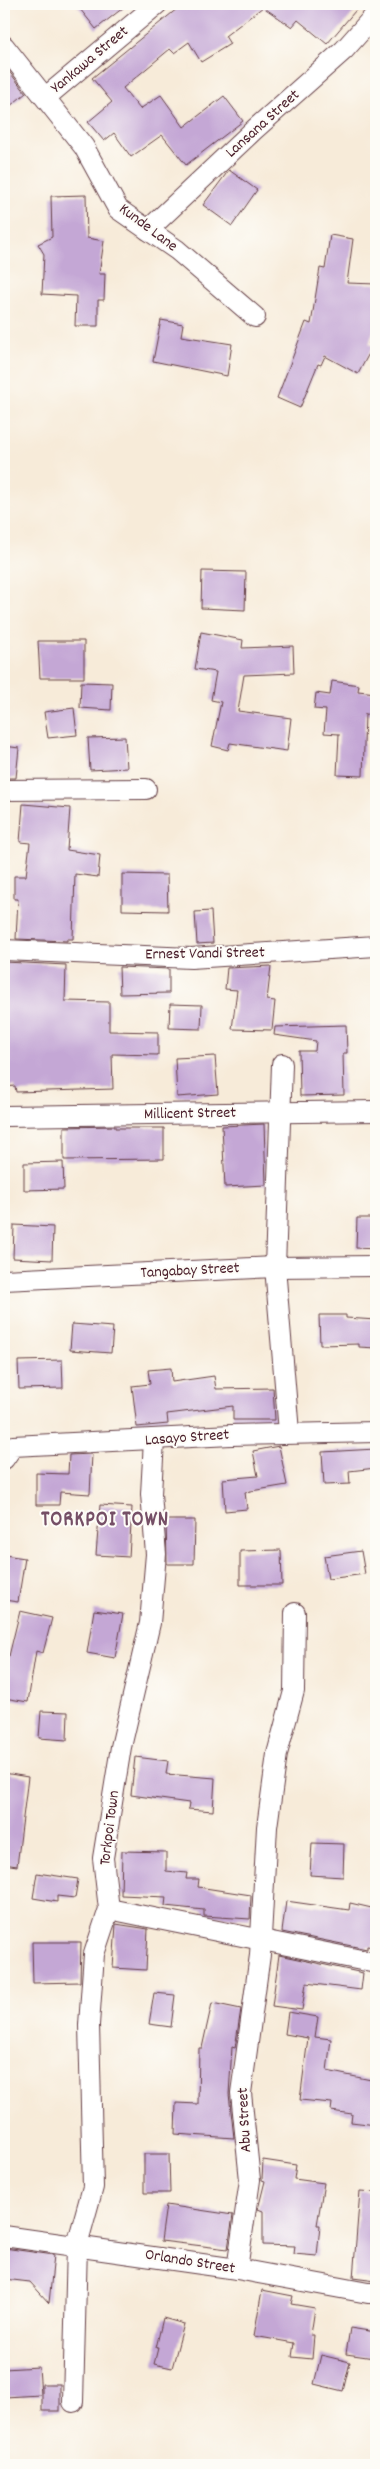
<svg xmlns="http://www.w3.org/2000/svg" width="380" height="2469" font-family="Dekko,sans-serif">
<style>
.building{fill:#c4a7d5}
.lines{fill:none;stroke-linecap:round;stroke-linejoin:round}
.minor-casing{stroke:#643e45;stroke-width:22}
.minor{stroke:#fff;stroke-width:20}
.labels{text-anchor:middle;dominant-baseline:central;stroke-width:4;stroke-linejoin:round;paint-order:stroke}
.street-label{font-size:16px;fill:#4a1f2b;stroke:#fdfcf7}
.district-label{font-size:21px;font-weight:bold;letter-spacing:1px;fill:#754f66;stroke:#fdfcf7}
</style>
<rect width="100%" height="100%" fill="#fdfcf7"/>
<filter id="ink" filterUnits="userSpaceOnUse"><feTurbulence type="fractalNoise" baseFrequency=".02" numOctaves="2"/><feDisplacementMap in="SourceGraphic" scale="10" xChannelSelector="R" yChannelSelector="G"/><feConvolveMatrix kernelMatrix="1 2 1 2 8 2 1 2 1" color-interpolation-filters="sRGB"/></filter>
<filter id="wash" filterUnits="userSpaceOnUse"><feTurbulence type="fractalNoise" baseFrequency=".0096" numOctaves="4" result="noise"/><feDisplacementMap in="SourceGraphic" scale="20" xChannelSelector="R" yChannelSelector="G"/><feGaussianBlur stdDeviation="1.12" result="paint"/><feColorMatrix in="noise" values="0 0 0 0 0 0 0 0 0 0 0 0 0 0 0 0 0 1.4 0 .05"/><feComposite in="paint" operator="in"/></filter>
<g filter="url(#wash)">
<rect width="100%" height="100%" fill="#f7ebd9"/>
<g id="blocks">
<g class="building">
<path d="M76 4H128L96 29Z"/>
<path d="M183 4H361L327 44 298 20 292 27 263 7 225 36 230 44 201 62 189 42 174 53 170 49 123 88 140 109 161 95 184 127 224 96 243 121 186 165 162 135 131 157 114 133 104 141 88 122 112 102 92 78Z"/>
<path d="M4 65 26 93 4 111Z"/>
<path d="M229 170 257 190 232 226 203 205Z"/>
<path d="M86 195 87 238 104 241 99 274H105L104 300H98V326H75L76 296 42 294 44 254 38 244 52 237 51 196Z"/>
<path d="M330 235 353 239 347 283 376 284V322L369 344 373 346 358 374 325 356 321 365 318 364 300 408 277 398 306 322 311 324 320 268 325 269Z"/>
<path d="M161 320 183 324 181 336 232 344 227 376 153 361Z"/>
<path d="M202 571 246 572 245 610 201 608Z"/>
<path d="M201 632 243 640 242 648 293 646 294 673 244 675 238 711 291 718 287 751 230 743 228 750 212 746 221 702 211 700 216 672 195 669Z"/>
<path d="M38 641H84V678H40Z"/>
<path d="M332 681 359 685 358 691 376 693V715L365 714 363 776 337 775 339 734 324 733 326 710 314 709 316 693 330 695Z"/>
<path d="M81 682 112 683 111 710 80 708Z"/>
<path d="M74 708 77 735 48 738 44 712Z"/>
<path d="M125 737 127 768 90 770 88 738Z"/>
<path d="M4 746 19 748 16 778H4Z"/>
<path d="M23 804 70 808 67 850 100 855 98 877 75 874 73 939H67V941L16 939 18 899H14V876H26L30 843 20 842Z"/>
<path d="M122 874 167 875 168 911 122 910Z"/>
<path d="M211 911 213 943 197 944 195 912Z"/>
<path d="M4 962 66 965 65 1001 109 1002V1031L158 1032V1055L112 1054 113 1089 16 1092 15 1086 4 1087Z"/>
<path d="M271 966 267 1000 275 1001 272 1030 232 1029 237 990 225 989 227 968Z"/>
<path d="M119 967 169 969V993L120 994Z"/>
<path d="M170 1004 202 1005 201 1029 169 1028Z"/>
<path d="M346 1025 347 1053H343L344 1095 300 1096 299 1051H315L316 1041 274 1035 275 1027Z"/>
<path d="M215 1056 218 1094 177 1097 175 1058Z"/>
<path d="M264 1124 266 1185 225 1187 222 1126Z"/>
<path d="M115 1126V1128H164V1159L64 1160V1127Z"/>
<path d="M63 1162 64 1189 24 1190V1163Z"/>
<path d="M357 1218H376V1249L356 1248Z"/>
<path d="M14 1225 53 1227 52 1260 13 1258Z"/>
<path d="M319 1315H346V1318L376 1320V1348L359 1347V1344L320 1345Z"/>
<path d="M72 1324 113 1327 111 1353 70 1350Z"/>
<path d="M62 1360 63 1388 19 1389 18 1361Z"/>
<path d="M171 1368 172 1382 214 1376 216 1389 273 1388 275 1420H233V1406L167 1414 168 1424 137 1427 132 1386 150 1384 148 1370Z"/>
<path d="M279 1446 287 1485 245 1492 247 1509 225 1511 223 1479 258 1476 253 1451Z"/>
<path d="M376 1449V1468L349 1471 350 1484 324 1485 322 1452Z"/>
<path d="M92 1454 90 1494 60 1492 59 1505H36V1473L68 1474 69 1455Z"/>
<path d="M100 1505 132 1507 129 1557 96 1555Z"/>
<path d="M166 1520H195L194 1564H167Z"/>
<path d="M281 1550 282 1585H240V1551Z"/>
<path d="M361 1551 365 1574 328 1579 324 1556Z"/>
<path d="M4 1555 25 1558 18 1602 4 1600Z"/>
<path d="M94 1610 123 1614 115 1658 87 1653Z"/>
<path d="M20 1611 52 1618 43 1653 36 1651 28 1702 4 1698V1655L9 1656Z"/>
<path d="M41 1711 68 1712 67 1740 39 1738Z"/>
<path d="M135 1757 168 1761 166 1774 215 1778 213 1811 188 1809 189 1803 131 1795Z"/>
<path d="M4 1773 28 1777 17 1866 4 1864Z"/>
<path d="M312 1843 344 1844 343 1877 310 1875Z"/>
<path d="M122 1851 166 1852V1871L187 1873 186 1879H199L198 1887 251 1895 250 1919 204 1916V1910L165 1906 166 1897 121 1895Z"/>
<path d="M37 1873 78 1879 75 1898 57 1896V1902L33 1898Z"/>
<path d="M286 1901 349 1910 350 1903 376 1909V1932L373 1947 367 1946V1949L282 1932Z"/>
<path d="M116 1924 148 1929 146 1970 113 1968Z"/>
<path d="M32 1942H81L80 1982 33 1983Z"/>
<path d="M279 1955 363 1973 361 1990 306 1983 302 2010 272 2006Z"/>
<path d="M154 1993 175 1995 171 2027 149 2024Z"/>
<path d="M212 2003 241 2009 235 2048 232 2047 229 2094 234 2138 175 2134 176 2103 198 2104 199 2048H202Z"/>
<path d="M288 2012 318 2017 315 2037 331 2039 327 2071 376 2081V2125L351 2122 352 2114 331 2111 332 2103 300 2100 308 2038 285 2034Z"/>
<path d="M144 2154H169L170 2193H144Z"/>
<path d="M263 2160 296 2165 294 2179 324 2183 317 2225H320L317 2256 294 2254 295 2246 263 2245V2211L258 2209 265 2181 262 2180Z"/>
<path d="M360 2191 376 2192V2281L353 2278Z"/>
<path d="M166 2205 233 2215 228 2249 161 2241Z"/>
<path d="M4 2248 54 2255 49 2303 30 2282 4 2279Z"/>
<path d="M262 2290 293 2296 291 2304 315 2308 311 2335H314L312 2359 292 2357 294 2343 254 2336Z"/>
<path d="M163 2318 184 2324 172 2368 154 2364 158 2348H156Z"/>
<path d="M350 2328 376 2332 374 2358 346 2354Z"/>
<path d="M321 2355 350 2362 343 2391 314 2384Z"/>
<path d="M39 2367 41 2395 5 2397 4 2369Z"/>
<rect x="42" y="2384" width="18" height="27"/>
</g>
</g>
</g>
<g filter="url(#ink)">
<use href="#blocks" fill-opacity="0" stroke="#643e45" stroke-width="1"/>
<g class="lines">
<g class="minor-casing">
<g id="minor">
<path d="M4 46 84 147 118 209 177 250 255 317"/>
<path d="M46 97 157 4"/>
<path d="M148 230 255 129 344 50 376 14"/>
<path d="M4 790 146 789"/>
<path d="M4 950 191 958 376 946"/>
<path d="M282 1064 275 1267 289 1432"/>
<path d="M4 1116 376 1111"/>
<path d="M4 1280 275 1267 376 1266"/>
<path d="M4 1459 13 1446 231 1435 376 1432"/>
<path d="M109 1909 376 1963"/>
<path d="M4 2236 237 2269 368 2293H376"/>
<path d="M237 2269 250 2180 241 2093 260 1955 267 1827 277 1754 294 1691 295 1613"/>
<path d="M73 2402 77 2245 93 2187 89 2025 94 1954 109 1909 103 1858 121 1747 150 1623 156 1554 151 1494 154 1440"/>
</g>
</g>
<use href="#minor" class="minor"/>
</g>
</g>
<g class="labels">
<g class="street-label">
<text transform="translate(90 60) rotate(-40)">Yankawa Street</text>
<text transform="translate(263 124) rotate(-42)">Lansana Street</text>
<text transform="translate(148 228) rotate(37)">Kunde Lane</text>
<text transform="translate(205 954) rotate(-1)">Ernest Vandi Street</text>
<text transform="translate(190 1114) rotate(-1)">Millicent Street</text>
<text transform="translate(190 1271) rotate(-3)">Tangabay Street</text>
<text transform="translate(187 1438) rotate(-4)">Lasayo Street</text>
<text transform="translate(110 1828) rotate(-83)">Torkpoi Town</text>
<text transform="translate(245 2120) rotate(-93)">Abu Street</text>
<text transform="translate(190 2262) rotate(9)">Orlando Street</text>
</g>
<g class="district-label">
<text x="105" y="1521">TORKPOI TOWN</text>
</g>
</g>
<rect width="380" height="2469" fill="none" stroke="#fdfcf7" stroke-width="20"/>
</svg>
